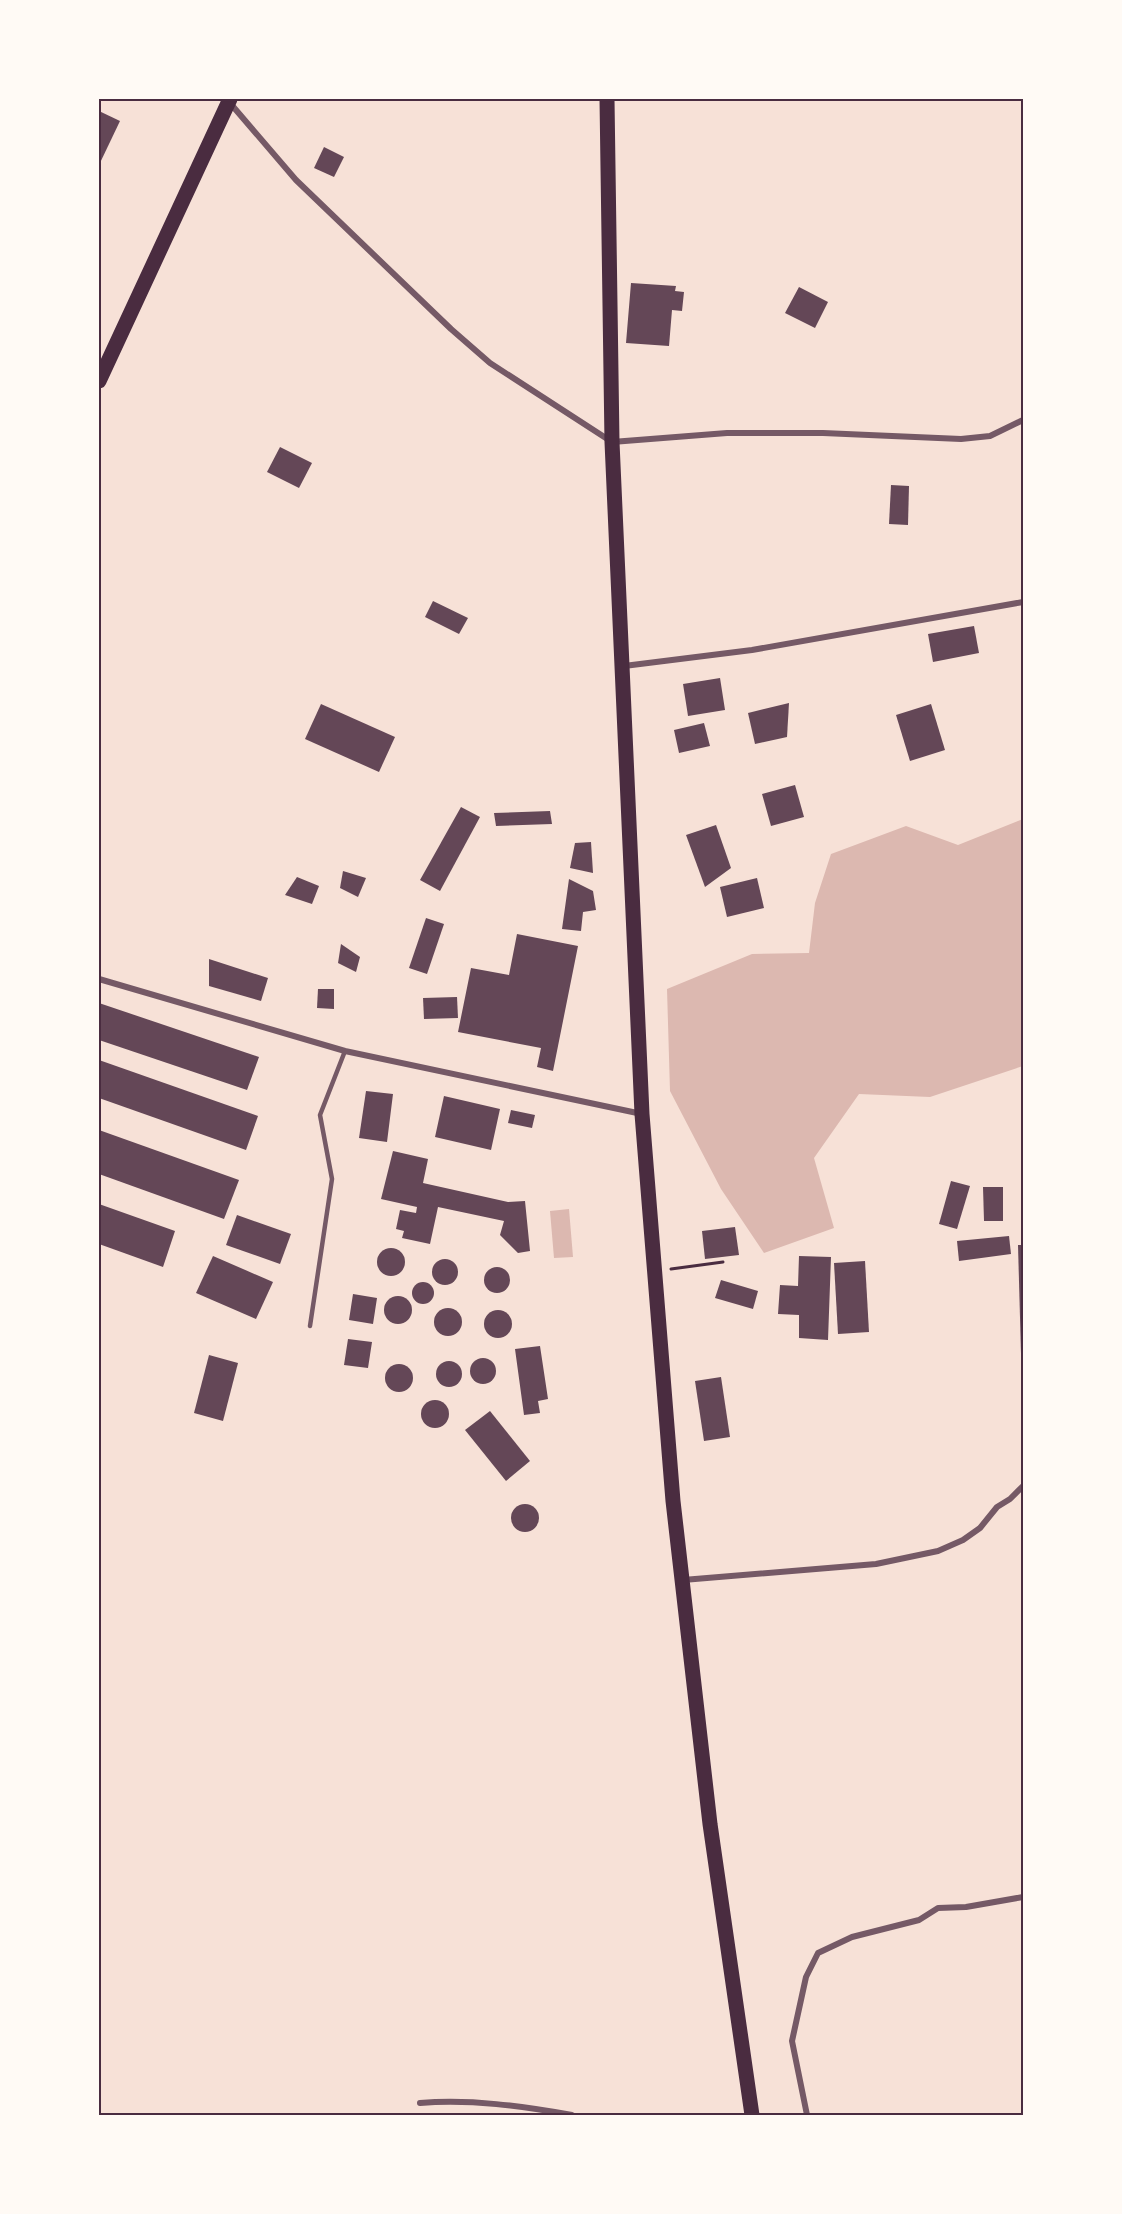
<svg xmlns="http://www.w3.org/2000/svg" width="1122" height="2214" font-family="Ubuntu,sans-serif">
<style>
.water{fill:#dcb8b0}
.building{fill:#644757}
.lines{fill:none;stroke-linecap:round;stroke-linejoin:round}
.path{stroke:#4a2c40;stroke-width:3}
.service{stroke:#755966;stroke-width:4.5}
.minor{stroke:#755966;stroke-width:6}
.primary{stroke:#4a2c40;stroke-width:15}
.neatline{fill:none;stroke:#4a2c40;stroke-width:2}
</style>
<rect width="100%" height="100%" fill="#f7e1d7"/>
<g class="water">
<path d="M1023 819V1066L930 1097 859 1094 814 1158 834 1228 764 1253 721 1189 670 1091 667 989 752 954 809 953 815 903 831 854 906 826 958 845Z"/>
<path d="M569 1209 573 1257 554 1258 550 1211Z"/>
</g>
<g class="building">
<path d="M99 111 120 121 99 165Z"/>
<path d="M324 147 344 157 334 177 314 168Z"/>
<path d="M631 283 676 286 675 291 684 292 682 311 672 310 669 346 626 343Z"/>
<path d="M799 287 828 302 815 328 785 313Z"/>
<path d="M280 447 312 463 299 488 267 472Z"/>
<path d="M891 485 909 486 908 525 889 524Z"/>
<path d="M433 601 468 618 459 634 425 617Z"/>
<path d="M974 626 979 653 933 662 928 634Z"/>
<path d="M720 678 725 710 688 716 683 684Z"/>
<path d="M789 703 787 737 755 744 748 713Z"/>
<path d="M321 704 395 737 379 772 305 739Z"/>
<path d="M931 704 945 750 910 761 896 715Z"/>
<path d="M704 723 710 746 679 753 674 730Z"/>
<path d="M795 785 804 817 771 826 762 794Z"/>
<path d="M461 807 480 817 440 891 420 880Z"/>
<path d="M550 811 552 824 496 826 494 813Z"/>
<path d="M716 825 731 868 705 887 686 835Z"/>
<path d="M591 842 593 873 570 868 575 843Z"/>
<path d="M343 871 366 878 358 897 340 888Z"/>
<path d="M297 877 319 886 312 904 285 895Z"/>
<path d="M757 878 764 908 727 917 720 887Z"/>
<path d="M569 879 593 891 596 910 583 912 581 931 562 929Z"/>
<path d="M426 918 444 924 427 974 409 968Z"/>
<path d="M517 934 578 946 553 1071 537 1067 541 1048 458 1032 471 968 509 975Z"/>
<path d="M341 944 360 957 356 972 338 963Z"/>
<path d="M209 959 268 978 261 1001 209 986Z"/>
<path d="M318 989H334V1009L317 1008Z"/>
<path d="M457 997 458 1018 424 1019 423 998Z"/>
<path d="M99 1003 259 1057 247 1090 99 1040Z"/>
<path d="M99 1060 258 1116 246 1150 99 1098Z"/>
<path d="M366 1091 393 1094 387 1142 359 1138Z"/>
<path d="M444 1096 500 1109 491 1150 435 1137Z"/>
<path d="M511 1110 535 1115 532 1128 508 1123Z"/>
<path d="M99 1130 239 1180 224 1219 99 1174Z"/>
<path d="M393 1151 428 1159 423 1183 508 1202 525 1201 530 1251 518 1253 500 1235 504 1221 438 1207 430 1244 402 1238 404 1231 396 1229 400 1210 416 1213 417 1207 381 1199Z"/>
<path d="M951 1181 970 1186 957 1229 939 1224Z"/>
<path d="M983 1187H1003V1221H984Z"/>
<path d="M99 1204 175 1231 163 1267 99 1244Z"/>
<path d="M237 1215 291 1234 280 1264 226 1245Z"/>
<path d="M735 1227 739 1255 705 1259 702 1231Z"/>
<path d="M1009 1236 1011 1254 959 1261 957 1241Z"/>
<path d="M1018 1245H1023V1354H1021Z"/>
<circle cx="391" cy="1262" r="14"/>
<path d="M213 1256 273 1282 256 1319 196 1293Z"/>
<path d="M799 1256 831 1257 828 1340 799 1338V1315L778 1314 780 1285 798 1286Z"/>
<circle cx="445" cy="1272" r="13"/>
<path d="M865 1261 869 1332 838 1334 834 1263Z"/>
<circle cx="497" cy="1280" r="13"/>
<path d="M721 1280 758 1291 753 1309 715 1298Z"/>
<circle cx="423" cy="1293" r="11"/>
<path d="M353 1294 377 1298 373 1324 349 1320Z"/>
<circle cx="398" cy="1310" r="14"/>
<circle cx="448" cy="1322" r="14"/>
<circle cx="498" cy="1324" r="14"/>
<path d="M348 1339 372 1342 368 1368 344 1365Z"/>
<path d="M540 1346 548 1399 538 1401 540 1413 524 1415 515 1349Z"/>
<path d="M209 1355 238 1363 223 1421 194 1413Z"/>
<circle cx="483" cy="1371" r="13"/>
<circle cx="449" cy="1374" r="13"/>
<circle cx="399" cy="1378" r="14"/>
<path d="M721 1377 730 1437 704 1441 695 1381Z"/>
<circle cx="435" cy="1414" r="14"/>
<path d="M490 1411 530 1461 506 1481 465 1430Z"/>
<circle cx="525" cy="1518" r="14"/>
</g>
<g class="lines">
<path class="path" d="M671 1269 723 1262"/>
<path class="service" d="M310 1326 332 1179 320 1115 345 1051"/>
<g class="minor">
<path d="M230 103 296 180 451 329 490 363 612 442 727 433H823L961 439 990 436 1023 420"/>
<path d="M624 666 752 650 1023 602"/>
<path d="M99 979 345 1051 642 1114"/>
<path d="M683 1580 876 1564 938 1551 963 1540 980 1528 997 1507 1010 1499 1023 1486"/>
<path d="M420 2103C472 2099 521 2106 572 2115"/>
<path d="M807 2115 792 2041 806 1977 818 1953 852 1937 919 1920 938 1908 966 1907 1023 1897"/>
</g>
<g class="primary">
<path d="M607 99 612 442 642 1114 673 1501 710 1824 752 2115"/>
<path d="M99 381 230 99"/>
</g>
</g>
<rect width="1122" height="2214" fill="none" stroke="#fffaf5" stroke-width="201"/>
<rect x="100" y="100" width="922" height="2014" class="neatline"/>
</svg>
